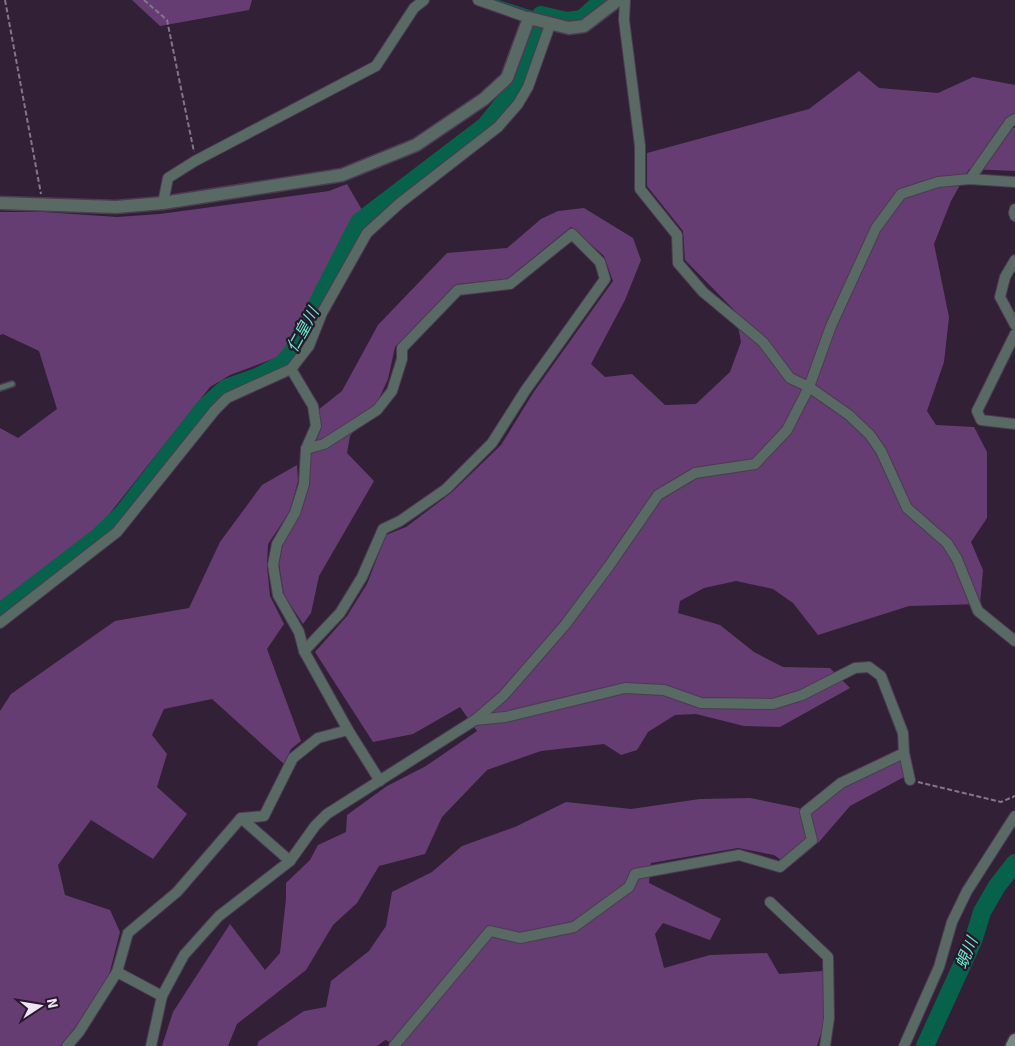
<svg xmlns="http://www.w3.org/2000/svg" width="1015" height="1046" font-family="Signika,'Noto Sans JP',sans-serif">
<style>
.green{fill:#663d72}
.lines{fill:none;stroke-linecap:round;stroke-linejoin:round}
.stream{stroke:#07624c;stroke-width:3}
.river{stroke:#07624c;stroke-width:18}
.service-casing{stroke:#4c3b51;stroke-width:8}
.minor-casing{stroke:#4c3b51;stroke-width:12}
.tertiary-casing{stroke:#4c3b51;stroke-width:15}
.secondary-casing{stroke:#4c3b51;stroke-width:15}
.path{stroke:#847589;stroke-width:2;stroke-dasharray:5 2.5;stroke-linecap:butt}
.service{stroke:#596963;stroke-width:5}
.minor{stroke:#596963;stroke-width:10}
.tertiary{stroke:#596963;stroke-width:12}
.secondary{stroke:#748d84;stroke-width:12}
.labels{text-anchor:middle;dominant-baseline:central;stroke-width:4.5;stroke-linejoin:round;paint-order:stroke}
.water-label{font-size:16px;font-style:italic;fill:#64f0c8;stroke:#28172d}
</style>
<rect width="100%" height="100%" fill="#322037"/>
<g class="green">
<path d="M132 0H252L249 10 160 26Z"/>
<path d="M859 71 879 88 938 93 973 77 1015 85V113L1003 123 1015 128V171L969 169 951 201 934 244 949 317 944 362 927 411 936 425 974 427 987 452V518L971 542 983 570 980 604 909 606 818 635 793 603 773 589 736 581 704 588 680 601 678 613 720 625 754 652 783 667 830 668 850 688 780 727 744 726 696 714 675 715 648 732 637 750 621 755 604 744 541 751 487 770 442 817 425 854 379 866 357 903 333 925 306 970 237 1024 228 1046H162L173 1012 230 924 265 970 280 953 286 899V883L310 860 318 845 346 832 347 815 387 786 426 766 477 731 460 707 413 734 373 742 315 652 347 616 367 584 386 535 406 527 451 493 501 445 533 393 613 281 604 256 571 227 507 279 458 284 395 347 388 379 378 401 350 436 347 453 374 481 319 576 311 613 303 624 284 595 279 564 283 544 300 514 309 485 311 454 322 426 318 410 342 391 378 325 447 253 507 248 541 219 558 211 584 208 633 238 641 260 625 300 591 364 605 377 632 374 665 405 696 404 730 372 741 342 735 311 685 260 683 231 647 186V153L809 109Z"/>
<path d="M347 184 362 210 283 355 230 375 210 387 95 532 0 603V428L18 438 57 409 39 351 3 334 0 335V212H44L117 217 160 214 329 191Z"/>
<path d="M297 465 298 481 290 511 268 544 267 566 270 596 284 624 267 649 301 741 291 749 284 764 212 699 164 709 152 735 167 754 157 787 187 814 153 859 91 820 58 865 65 895 110 910 120 932 109 975 74 1029 60 1046H0V711L11 694 115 621 189 608 220 542 262 485Z"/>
<path d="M904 759V777L850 806 819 842 790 866 774 855 738 848 651 863 649 883 721 919 710 940 663 923 655 934 664 968 710 955 767 953 779 974 823 971 826 1017 817 1046H403L385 1040 377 1046H257L259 1041 304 1011 326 1007 331 981 369 951 386 926 392 892 432 872 462 846 515 827 566 802 631 809 700 799 750 798 799 808 804 817 843 787Z"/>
</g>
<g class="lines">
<path class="stream" d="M494 0 537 14"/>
<g class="river">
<path d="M541 15 567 21 582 19 603 0"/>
<path d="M0 612 98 537 122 514 204 408 226 388 257 377 282 364 292 353 359 222 485 126 515 89 537 29"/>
<path d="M925 1046 973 941 982 912 997 886 1015 863"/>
</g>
<g class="service-casing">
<path id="service" d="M0 388 12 384"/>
</g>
<g class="minor-casing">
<g id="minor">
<path d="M478 0 529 18"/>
<path d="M625 0 624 20 640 146V189L677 235 678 263 703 292 763 342 790 378 809 387 849 415 870 435 881 451 907 508 947 543 957 559 978 611 1015 641"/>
<path d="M970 179 1010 122 1015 119"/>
<path d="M163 203 168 178 195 161 376 66 414 8 424 0"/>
<path d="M1015 209 1014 213 1015 216"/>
<path d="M1015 260 1005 277 1000 297 1015 325"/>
<path d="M1015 334 977 411 981 420 1015 424"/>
<path d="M291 369 313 406 316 426 306 449 304 484 295 513 277 544 273 565 278 595 299 632 304 651 348 730 380 781"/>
<path d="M0 623 117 532 215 410 227 398 291 369 309 346 322 313 367 233 400 203 498 127 518 104 528 87 550 25"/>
<path d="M304 651 340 613 362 577 383 529 400 521 446 489 492 443 525 391 605 279 600 262 572 234 510 284 458 290 402 348V359L392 391 377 410 324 444 306 449"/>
<path d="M475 720 505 717 625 688 664 690 701 703 773 704 802 695 855 668 869 667 881 676 903 733 904 753 910 780"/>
<path d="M241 818 290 861"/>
<path d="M770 902 828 957 829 1018 825 1046"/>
<path d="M117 972 128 933 177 892 241 818 264 816 293 758 318 738 348 730"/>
<path d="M67 1046 79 1032 117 972 162 996"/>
<path d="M151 1046 162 996 184 955 219 916 290 861 315 826 327 814 475 720 503 696 565 625 609 566 658 495 695 473 755 464 787 430 809 387 831 326 876 228 901 194 938 182 970 179 1015 182"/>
<path d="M394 1046 490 931 520 938 574 927 629 887 635 874 739 855 780 867 812 840 805 812 841 783 904 753"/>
<path d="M904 1046 939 967 952 922 967 891 1015 816"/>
</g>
</g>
<g class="tertiary-casing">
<path id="tertiary" d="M0 203 116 207 163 203 342 175 416 145 484 99 507 78 529 18 569 28 584 26 618 0"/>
</g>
<g class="secondary-casing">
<path id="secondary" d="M1012 1046 1015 1040"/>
</g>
<g class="path">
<path d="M5 0 41 194"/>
<path d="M144 0 167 20 194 152"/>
<path d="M918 782 1001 802 1015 796"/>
</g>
<use href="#service" class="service"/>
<use href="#minor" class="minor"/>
<use href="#tertiary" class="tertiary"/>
<use href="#secondary" class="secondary"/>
</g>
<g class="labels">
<g class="water-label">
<text transform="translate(303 330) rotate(-61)">仁皇川</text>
<text transform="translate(967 953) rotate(-67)">蜆川</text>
</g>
</g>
<g transform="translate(40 1006) rotate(78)" stroke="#28172d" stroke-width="4" paint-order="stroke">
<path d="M0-4L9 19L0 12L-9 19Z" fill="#efe4f3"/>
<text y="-8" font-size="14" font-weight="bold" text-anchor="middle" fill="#efe4f3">N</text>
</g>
</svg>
